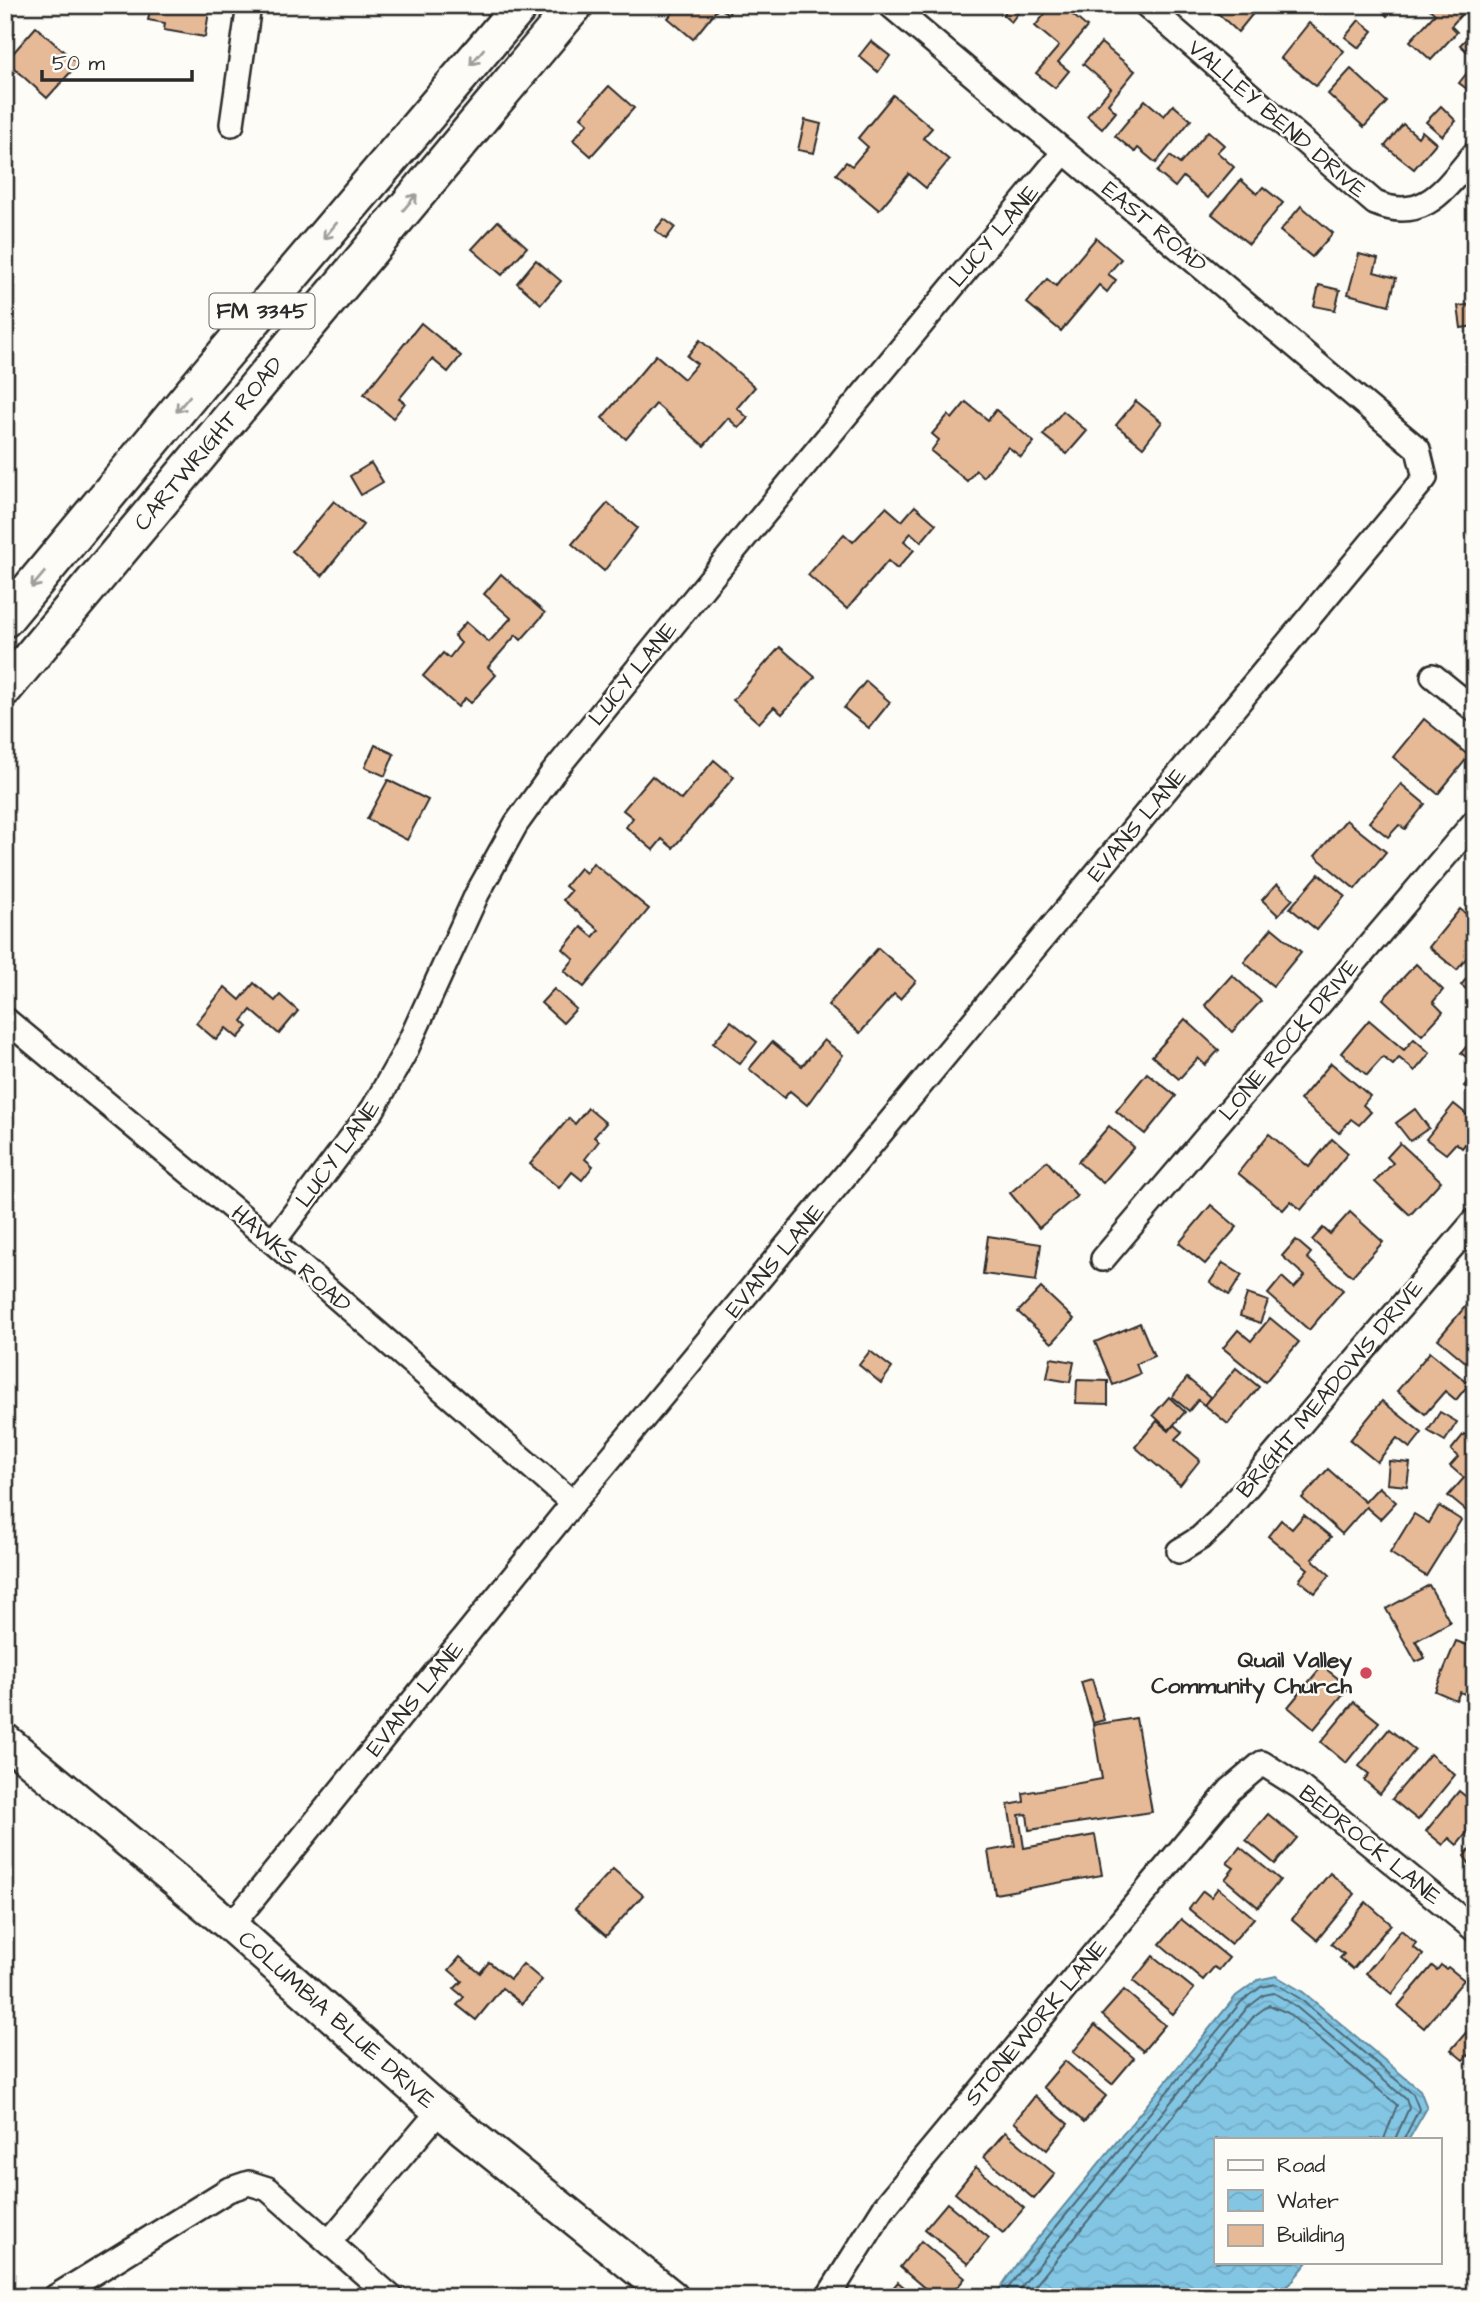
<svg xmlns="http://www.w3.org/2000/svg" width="1480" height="2302" font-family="'Architects Daughter',sans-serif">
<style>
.water{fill:url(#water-waves);stroke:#60889a;stroke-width:2}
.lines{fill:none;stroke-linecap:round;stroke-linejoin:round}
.shore{stroke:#4e6975;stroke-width:2}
.building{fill:#e7ba97;stroke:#2b2b2b;stroke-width:2}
.street-casing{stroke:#2b2b2b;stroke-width:28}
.secondary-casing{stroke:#2b2b2b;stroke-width:37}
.primary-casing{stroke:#2b2b2b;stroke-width:40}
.street{stroke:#fdfcf7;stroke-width:23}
.secondary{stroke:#fdfcf7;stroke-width:32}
.primary{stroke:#fdfcf7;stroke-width:35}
.oneway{stroke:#9e9e9b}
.poi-dot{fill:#d1495b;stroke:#fdfcf7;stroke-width:2.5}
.labels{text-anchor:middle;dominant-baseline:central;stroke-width:5;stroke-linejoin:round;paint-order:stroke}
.shield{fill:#fdfcf7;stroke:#6a6a68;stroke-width:2}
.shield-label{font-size:21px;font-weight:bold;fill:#2b2b2b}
.street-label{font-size:23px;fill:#2b2b2b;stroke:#fdfcf7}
.poi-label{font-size:23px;font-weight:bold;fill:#2b2b2b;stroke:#fdfcf7;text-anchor:end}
</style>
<defs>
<pattern id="water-waves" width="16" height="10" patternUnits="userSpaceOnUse" patternTransform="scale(1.75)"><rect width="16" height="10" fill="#83c6e4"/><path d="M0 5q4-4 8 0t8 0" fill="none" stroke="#71aac4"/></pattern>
</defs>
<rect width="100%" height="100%" fill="#fdfcf7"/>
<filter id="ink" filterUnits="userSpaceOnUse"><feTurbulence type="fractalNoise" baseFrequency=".0143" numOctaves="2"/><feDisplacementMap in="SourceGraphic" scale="14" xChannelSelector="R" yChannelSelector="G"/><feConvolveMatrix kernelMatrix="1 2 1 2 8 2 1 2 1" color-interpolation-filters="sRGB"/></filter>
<g filter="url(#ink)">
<path class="water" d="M1276 1976 1303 1992 1420 2090 1427 2108 1409 2139H1216V2262H1308L1279 2297H994L1018 2262 1236 1996 1258 1980Z"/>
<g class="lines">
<g class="shore">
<path d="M1002 2297 1024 2266 1241 2002 1261 1987 1276 1984 1299 1998 1413 2094 1419 2109 1404 2139"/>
<path d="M1013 2297 1247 2008 1264 1995 1274 1993 1294 2005 1406 2099 1409 2108 1395 2139"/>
<path d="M1026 2297 1254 2016 1269 2005 1288 2013 1397 2105 1384 2139"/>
</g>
</g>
<g class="building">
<path d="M151 5H210L205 37 164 30 165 23 148 20Z"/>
<path d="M679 5H735L728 14 719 7 693 39 668 18Z"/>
<path d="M1024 5 1011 22 1003 15 1010 5Z"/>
<path d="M1052 5H1061L1087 27 1058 62 1069 71 1055 88 1036 73 1059 46 1035 26Z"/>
<path d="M1209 5H1260L1238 32Z"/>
<path d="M1376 5H1396L1387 16Z"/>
<path d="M1425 5H1470L1451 26 1457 32 1431 60 1410 41 1435 14Z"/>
<path d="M1359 20 1373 31 1359 48 1345 37Z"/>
<path d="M1309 23 1344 51 1316 86 1281 58Z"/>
<path d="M36 27 78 64 47 98 6 61Z"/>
<path d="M1475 30V59L1460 45Z"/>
<path d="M871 41 890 56 878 72 859 56Z"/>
<path d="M1101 43 1135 71 1108 104 1116 112 1102 129 1087 116 1111 88 1083 64Z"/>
<path d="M1474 64 1475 65V95L1459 83Z"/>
<path d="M1351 69 1387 102 1364 127 1328 94Z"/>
<path d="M609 86 634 108 591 156 573 140 588 123 581 117Z"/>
<path d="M893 95 932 128 923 138 949 160 926 188 909 174 879 210 836 174 846 162 852 166 868 147 858 138Z"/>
<path d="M1145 100 1164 116 1173 105 1191 120 1156 163 1138 148 1135 152 1115 136Z"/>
<path d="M1441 106 1456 121 1442 136 1426 122Z"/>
<path d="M805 120 821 124 814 153 798 150Z"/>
<path d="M1403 124 1418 137 1422 131 1436 143 1414 169 1385 146Z"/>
<path d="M1208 131 1224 145 1217 152 1234 167 1208 198 1183 177 1175 187 1157 172 1170 156 1180 164Z"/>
<path d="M1241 180 1257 194 1263 187 1283 203 1249 244 1212 214Z"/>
<path d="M1301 206 1333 233 1312 257 1280 231Z"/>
<path d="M664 219 675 227 666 239 655 230Z"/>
<path d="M498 221 527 247 502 275 472 249Z"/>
<path d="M1096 238 1121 259 1108 274 1116 280 1107 292 1099 285 1061 331 1027 303 1047 279 1056 286Z"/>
<path d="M1359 254 1378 259 1374 272 1396 278 1389 305 1348 294Z"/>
<path d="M536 260 561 281 541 304 517 283Z"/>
<path d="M1319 285 1340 290 1335 310 1314 306Z"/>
<path d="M1475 304V326L1461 328 1458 306Z"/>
<path d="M421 323 461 356 448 372 432 359 399 399 405 403 393 418 364 394Z"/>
<path d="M700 340 755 387 737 408 748 418 739 428 728 418 704 446 656 404 626 439 602 418 656 355 684 379 697 364 687 356Z"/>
<path d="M1136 401 1162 422 1143 447 1116 425Z"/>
<path d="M966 402 988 420 996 410 1034 442 1021 457 1008 447 983 477 976 470 967 481 931 451 939 440 932 434 948 415 952 419Z"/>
<path d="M1063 411 1087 431 1067 454 1043 435Z"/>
<path d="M371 463 383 482 361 495 350 476Z"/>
<path d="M334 501 363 525 322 576 292 551Z"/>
<path d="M608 503 637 528 604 571 572 544Z"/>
<path d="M915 506 936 524 921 542 911 533 904 541 914 550 897 569 888 561 847 609 808 575 844 534 853 542 886 507 902 521Z"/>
<path d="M501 574 545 613 521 640 516 635 488 667 496 675 471 703 465 698 458 707 423 676 443 653 449 658 461 643 454 636 466 622 489 642 511 618 484 594Z"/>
<path d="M780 647 815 677 782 714 774 707 759 723 733 700Z"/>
<path d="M866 681 890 702 869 728 844 708Z"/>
<path d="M1424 719 1469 756 1438 794 1393 757Z"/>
<path d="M375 745 394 754 385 776 365 767Z"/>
<path d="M714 760 734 777 673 848 662 839 653 850 626 827 633 818 623 810 652 776 681 800Z"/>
<path d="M388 780 428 800 407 840 367 819Z"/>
<path d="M1401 784 1425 804 1405 829 1399 825 1388 837 1369 822Z"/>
<path d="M1346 820 1386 852 1355 889 1315 856Z"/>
<path d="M593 863 649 909 584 987 564 971 574 959 563 949 581 927 593 937 599 930 563 900 571 891 565 886 580 868 586 873Z"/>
<path d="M1319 874 1345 896 1317 930 1290 908Z"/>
<path d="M1277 884 1293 899 1278 915 1262 900Z"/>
<path d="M1460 909 1475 921V947L1457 970 1429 947Z"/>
<path d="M1272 928 1301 952 1273 986 1244 962Z"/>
<path d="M878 948 916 981 900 999 894 994 860 1033 828 1005Z"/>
<path d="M1416 964 1443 990 1433 1002 1443 1012 1422 1035 1383 999Z"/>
<path d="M1475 968V996L1461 985Z"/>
<path d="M1232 975 1261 1001 1232 1032 1205 1005Z"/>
<path d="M254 983 275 1001 280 995 298 1011 279 1034 251 1010 242 1021 248 1027 238 1038 226 1028 216 1040 196 1023 225 987 240 1000Z"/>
<path d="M554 989 576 1009 563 1023 541 1003Z"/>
<path d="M1185 1019 1219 1050 1205 1065 1198 1058 1179 1079 1152 1056Z"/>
<path d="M1369 1020 1404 1050 1414 1039 1430 1053 1415 1071 1399 1058 1393 1065 1383 1057 1367 1075 1341 1053Z"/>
<path d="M731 1021 757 1042 740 1064 713 1043Z"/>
<path d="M1475 1036V1064L1461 1053Z"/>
<path d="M824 1040 843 1055 807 1105 790 1091 784 1098 749 1069 772 1042 802 1066Z"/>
<path d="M1331 1063 1370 1096 1363 1105 1371 1112 1359 1125 1351 1119 1339 1133 1300 1100Z"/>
<path d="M1147 1073 1176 1096 1145 1134 1116 1111Z"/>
<path d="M1475 1073V1094L1464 1086Z"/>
<path d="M1454 1104 1475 1121V1132L1462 1148 1456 1143 1446 1154 1426 1139Z"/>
<path d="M588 1108 606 1123 594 1137 599 1141 585 1159 593 1166 582 1180 572 1172 559 1188 530 1164 569 1118 575 1124Z"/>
<path d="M1415 1109 1429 1128 1410 1141 1396 1123Z"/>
<path d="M1109 1126 1134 1147 1103 1183 1078 1162Z"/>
<path d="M1269 1134 1309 1167 1332 1139 1348 1153 1301 1210 1291 1201 1283 1210 1238 1173Z"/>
<path d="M1400 1143 1441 1181 1410 1215 1375 1182 1393 1163 1387 1157Z"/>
<path d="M1047 1161 1077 1196 1039 1228 1010 1193Z"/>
<path d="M1211 1205 1237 1227 1205 1264 1179 1243Z"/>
<path d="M1350 1212 1383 1242 1352 1276 1312 1240 1323 1228 1330 1234Z"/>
<path d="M988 1236 1041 1244 1036 1281 983 1274Z"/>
<path d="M1296 1240 1311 1253 1307 1258 1343 1290 1309 1330 1268 1294 1282 1277 1294 1288 1305 1276 1282 1256Z"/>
<path d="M1223 1263 1242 1275 1229 1295 1210 1282Z"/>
<path d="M1041 1288 1074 1319 1052 1343 1018 1312Z"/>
<path d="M1247 1294 1268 1301 1260 1323 1240 1316Z"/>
<path d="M1469 1302 1475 1307V1359L1469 1365 1438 1339Z"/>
<path d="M1270 1318 1299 1342 1265 1382 1223 1348 1238 1330 1251 1341Z"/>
<path d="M1140 1323 1154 1356 1136 1364 1140 1374 1113 1385 1095 1342Z"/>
<path d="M870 1351 892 1368 881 1383 859 1365Z"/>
<path d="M1430 1352 1469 1384 1456 1400 1445 1391 1425 1414 1397 1391Z"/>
<path d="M1051 1358 1074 1362 1070 1382 1047 1378Z"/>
<path d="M1236 1368 1259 1387 1228 1424 1205 1405Z"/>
<path d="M1187 1378 1210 1397 1204 1405 1198 1400 1189 1411 1172 1397Z"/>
<path d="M1077 1380 1108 1381V1404L1076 1403Z"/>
<path d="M1169 1397 1185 1412 1169 1430 1153 1415Z"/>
<path d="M1382 1401 1422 1433 1410 1448 1397 1438 1377 1462 1350 1440Z"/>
<path d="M1440 1412 1457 1422 1445 1441 1428 1431Z"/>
<path d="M1157 1421 1169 1431 1174 1425 1182 1432 1175 1439 1200 1460 1180 1485 1135 1447Z"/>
<path d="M1464 1434 1475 1443V1518L1448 1496 1464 1478 1450 1466 1458 1457 1451 1450Z"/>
<path d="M1389 1461 1410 1463 1407 1486 1387 1484Z"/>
<path d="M1328 1469 1365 1502 1379 1487 1396 1502 1380 1519 1366 1507 1342 1534 1302 1498Z"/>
<path d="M1439 1506 1461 1520 1426 1576 1390 1553 1414 1514 1429 1523Z"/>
<path d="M1304 1515 1331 1537 1312 1559 1330 1575 1315 1593 1299 1580 1308 1569 1268 1536 1281 1520 1292 1529Z"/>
<path d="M1429 1585 1450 1622 1416 1641 1425 1658 1416 1662 1386 1609Z"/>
<path d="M1456 1641 1475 1648V1698L1460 1692 1456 1700 1435 1691Z"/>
<path d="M1322 1666 1349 1687 1314 1729 1288 1707Z"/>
<path d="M1092 1679 1104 1720 1093 1723 1081 1682Z"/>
<path d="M1354 1702 1379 1722 1346 1763 1321 1742Z"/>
<path d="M1136 1718 1152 1812 1029 1830 1027 1814 1019 1815 1024 1848 1095 1835 1102 1875 995 1894 988 1851 1015 1846 1008 1805 1024 1802 1023 1793 1102 1779 1093 1725Z"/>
<path d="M1389 1729 1415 1750 1380 1794 1364 1780 1369 1774 1359 1766Z"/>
<path d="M1430 1754 1455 1775 1418 1820 1392 1799Z"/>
<path d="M1459 1791 1475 1804V1823L1457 1845 1449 1838 1443 1845 1426 1831Z"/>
<path d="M1268 1814 1297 1838 1275 1864 1246 1840Z"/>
<path d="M1475 1842V1872L1464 1856Z"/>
<path d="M1240 1847 1280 1880 1258 1907 1225 1879 1234 1868 1227 1863Z"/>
<path d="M613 1869 643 1895 606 1936 575 1909Z"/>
<path d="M1330 1873 1355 1894 1317 1940 1292 1919Z"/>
<path d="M1218 1888 1254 1918 1231 1944 1189 1909 1203 1891 1211 1897Z"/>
<path d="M1366 1902 1391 1924 1353 1969 1340 1958 1344 1954 1331 1944Z"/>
<path d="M1181 1919 1229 1958 1219 1970 1214 1967 1203 1980 1160 1944Z"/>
<path d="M1401 1930 1416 1943 1413 1947 1423 1955 1392 1994 1366 1973Z"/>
<path d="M1153 1956 1194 1989 1173 2014 1133 1981Z"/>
<path d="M460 1957 480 1973 489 1962 510 1979 523 1964 542 1980 522 2004 502 1988 476 2020 457 2005 464 1997 454 1989 462 1981 449 1970Z"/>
<path d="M1441 1965 1446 1969 1448 1967 1464 1980 1424 2028 1398 2006 1432 1966 1437 1970Z"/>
<path d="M1124 1990 1165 2025 1143 2051 1102 2015Z"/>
<path d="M1475 2022V2061L1468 2055 1463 2060 1451 2050Z"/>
<path d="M1095 2025 1134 2058 1112 2084 1073 2052Z"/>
<path d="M1065 2061 1106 2096 1084 2122 1043 2087Z"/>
<path d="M1035 2096 1068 2124 1047 2150 1014 2122Z"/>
<path d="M1005 2132 1055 2174 1034 2199 984 2157Z"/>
<path d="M976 2167 1024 2208 1003 2233 955 2193Z"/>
<path d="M947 2203 989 2238 968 2264 925 2229Z"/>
<path d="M921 2241 965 2278 949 2297H935L900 2267Z"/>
<path d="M898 2282 916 2297H885Z"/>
</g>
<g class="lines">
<g class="street-casing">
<g id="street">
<path d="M1146 5 1375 203C1425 224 1446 187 1475 153"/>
<path d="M232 124 249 5"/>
<path d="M1433 676 1475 710"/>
<path d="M5 1019 273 1242 573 1503"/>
<path d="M273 1242 373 1109 405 1052 477 894 516 824 552 774 707 583 1064 152"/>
<path d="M1103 1259 1475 821"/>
<path d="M1179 1551 1200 1538 1218 1521 1475 1220"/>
<path d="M231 1926 573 1503 1425 478 1418 449 890 5"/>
<path d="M330 2241 440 2110"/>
<path d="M55 2297 228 2190 249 2183 268 2189 391 2297"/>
<path d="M828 2297 884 2208 922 2161 1230 1790 1262 1763 1300 1787 1475 1930"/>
</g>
</g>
<g class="secondary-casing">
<g id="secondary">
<path id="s1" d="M5 1740 231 1926 428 2101 672 2297"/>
</g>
</g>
<g class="primary-casing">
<g id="primary">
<path d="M5 619 207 375 521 5"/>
<path id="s2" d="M5 688 575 5"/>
</g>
</g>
<use href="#street" class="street"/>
<use href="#secondary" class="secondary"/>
<use href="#primary" class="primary"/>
</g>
<defs><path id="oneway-shaft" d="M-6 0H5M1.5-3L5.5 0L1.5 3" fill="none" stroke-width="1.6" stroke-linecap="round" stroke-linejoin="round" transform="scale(1.75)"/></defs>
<g class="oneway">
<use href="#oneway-shaft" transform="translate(477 57) rotate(130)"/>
<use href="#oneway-shaft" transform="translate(410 202) rotate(-50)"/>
<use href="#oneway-shaft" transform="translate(330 231) rotate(130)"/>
<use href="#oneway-shaft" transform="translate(183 404) rotate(130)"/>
<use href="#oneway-shaft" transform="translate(38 580) rotate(130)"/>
</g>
</g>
<circle class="poi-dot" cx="1366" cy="1673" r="7"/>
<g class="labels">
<rect class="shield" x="209.5" y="293.5" width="105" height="35" rx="5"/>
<g class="shield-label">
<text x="262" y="311">FM 3345</text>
</g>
<g class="street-label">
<text transform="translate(1277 119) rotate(41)">VALLEY BEND DRIVE</text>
<text transform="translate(1154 227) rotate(40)">EAST ROAD</text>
<text transform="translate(994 236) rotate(-50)">LUCY LANE</text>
<text stroke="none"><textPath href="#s2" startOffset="318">CARTWRIGHT ROAD</textPath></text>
<text transform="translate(633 674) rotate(-51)">LUCY LANE</text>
<text transform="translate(1137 825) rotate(-50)">EVANS LANE</text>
<text transform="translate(1289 1040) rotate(-50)">LONE ROCK DRIVE</text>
<text transform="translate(338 1154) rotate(-54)">LUCY LANE</text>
<text transform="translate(291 1259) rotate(41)">HAWKS ROAD</text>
<text transform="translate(775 1261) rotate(-50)">EVANS LANE</text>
<text transform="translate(1330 1389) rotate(-50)">BRIGHT MEADOWS DRIVE</text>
<text transform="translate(415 1699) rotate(-51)">EVANS LANE</text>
<text transform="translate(1370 1845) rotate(39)">BEDROCK LANE</text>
<text stroke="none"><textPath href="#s1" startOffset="434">COLUMBIA BLUE DRIVE</textPath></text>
<text transform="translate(1036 2023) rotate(-50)">STONEWORK LANE</text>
</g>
<g class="poi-label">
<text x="1352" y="1660">Quail Valley<tspan x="1352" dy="26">Community Church</tspan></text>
</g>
</g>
<rect width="1480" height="2302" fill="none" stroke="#fdfcf7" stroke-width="28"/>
<rect x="14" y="14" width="1452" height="2274" fill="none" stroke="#2b2b2b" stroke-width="2.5" filter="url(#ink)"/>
<rect x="1214" y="2138" width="228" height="126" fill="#fdfcf7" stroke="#a9a8a5" stroke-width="2"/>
<rect x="1228" y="2160" width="35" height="10" fill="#fdfcf7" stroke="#a9a8a5" stroke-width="2"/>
<text x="1277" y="2172" font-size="21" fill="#2b2b2b">Road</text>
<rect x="1228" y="2190" width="35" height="21" fill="url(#water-waves)" stroke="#a9a8a5" stroke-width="2"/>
<text x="1277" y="2208" font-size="21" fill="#2b2b2b">Water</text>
<rect x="1228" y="2225" width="35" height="21" fill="#e7ba97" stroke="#a9a8a5" stroke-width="2"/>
<text x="1277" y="2242" font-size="21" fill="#2b2b2b">Building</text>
<path d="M42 70v10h150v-10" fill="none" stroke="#2b2b2b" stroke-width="3.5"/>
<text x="52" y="70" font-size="21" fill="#2b2b2b" stroke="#fdfcf7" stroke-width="5" paint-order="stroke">50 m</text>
</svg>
